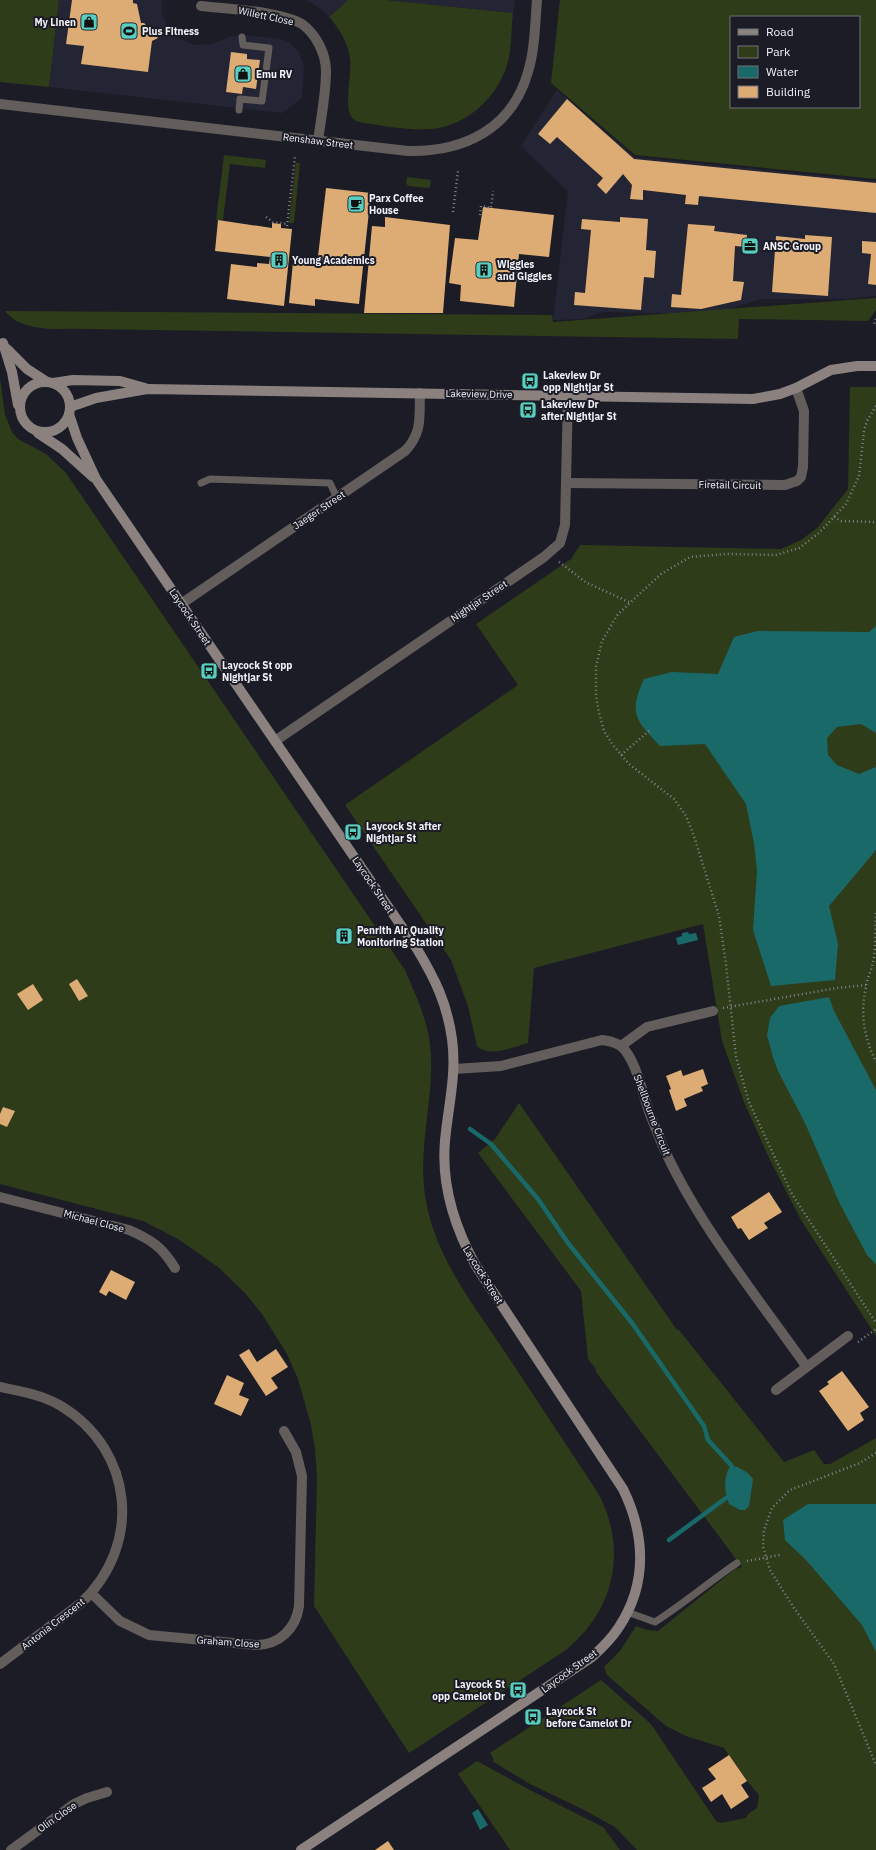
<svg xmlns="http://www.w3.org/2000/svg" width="876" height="1850" font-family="'IBM Plex Sans',sans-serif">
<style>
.built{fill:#242534}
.green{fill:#2e3c19;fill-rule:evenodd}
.water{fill:#1a6969}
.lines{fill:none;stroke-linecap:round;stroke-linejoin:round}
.stream{stroke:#1a6969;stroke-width:4.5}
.building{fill:#ddac75}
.path{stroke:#83848c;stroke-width:2.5;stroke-dasharray:1 3;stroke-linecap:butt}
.lane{stroke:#635d5b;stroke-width:7}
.street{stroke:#635d5b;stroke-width:10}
.secondary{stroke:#8b827f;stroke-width:10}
.labels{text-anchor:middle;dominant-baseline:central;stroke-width:4;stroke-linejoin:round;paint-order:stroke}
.street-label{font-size:10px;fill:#f0f0f7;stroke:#1b1c25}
.poi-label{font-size:10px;font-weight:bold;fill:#f0f0f7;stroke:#1b1c25;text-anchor:start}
</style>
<rect width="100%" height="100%" fill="#1b1c25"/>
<g class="built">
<path d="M59 0H162V13L168 29 180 39 195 45 212 44 229 37 245 35 280 39 289 42 299 52 304 67 302 98 282 113 49 87Z"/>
<path d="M306 0H348L329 17 321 9Z"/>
<path d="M386 0H515L513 13Z"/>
<path d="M557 90 635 157 876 181V296L848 299H762L725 310 694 314 602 312 584 319 553 320 568 192 521 146Z"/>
</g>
<g class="green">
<path d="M0 0H59L49 87 0 82Z"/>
<path d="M348 0H386L513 13C511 29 512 46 508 62 498 97 468 125 432 129 410 131 386 126 364 123 359 122 354 121 351 116 344 107 352 72 350 58 348 43 339 28 329 17Z"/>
<path d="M560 0H876V179L635 155 551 83ZM731 17H859V107H731Z"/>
<path d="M224 155 266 160 265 168 230 164 223 220H216Z"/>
<path d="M296 163H300L294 223H289Z"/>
<path d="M407 177 431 180 430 187 428 188 409 186 406 184Z"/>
<path d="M876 298V310L868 321 739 319 738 339 86 329C59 328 24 334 5 311L552 315 553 322Z"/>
<path d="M0 378 5 415 12 432 18 439 46 454 66 473 405 970C415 994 427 1018 430 1044 436 1097 416 1147 426 1201 436 1258 473 1304 505 1352 536 1399 567 1446 598 1493 628 1549 615 1610 566 1650L409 1753 314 1606 317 1478 315 1449 311 1425 298 1379 287 1354 262 1314 245 1293 218 1267 178 1239 143 1221 0 1184Z"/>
<path d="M850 387H876V1336L801 1220 769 1158 744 1102 722 1041 703 924 534 968 528 1043C513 1047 490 1058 477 1046L468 1006 451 960 345 805 518 685 476 624 571 559 580 545 781 549 801 540 817 528 848 489Z"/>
<path d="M519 1103 677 1330H679L784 1462 814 1450 824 1464H830L876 1438V1850H637L615 1827 582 1809 530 1784 492 1761 494 1760 490 1753 601 1680 651 1724 716 1821 720 1823 746 1818 748 1814 757 1808 759 1795 747 1781 724 1748 686 1736 666 1726 607 1675 604 1667 620 1651 636 1626 647 1630 658 1631 735 1569 742 1567 596 1372V1369L588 1359 581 1291 478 1153 495 1139Z"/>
<path d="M477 1761 528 1789 603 1827 620 1850H510L458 1774Z"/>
</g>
<g class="water">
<path d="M876 626V733L861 724 837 727 827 738 828 755 837 765 859 774 876 767V850L829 906 838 944 835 980 771 986 753 930 757 871 754 843 746 804 705 744 660 746C636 720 628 714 644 679L672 672 718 674 734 637 757 631 869 632Z"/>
<path d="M688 932 689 934 696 933 698 940 678 945 676 938 682 936V933Z"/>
<path d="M829 997 834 1011 876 1090V1264L867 1255 840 1204 805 1123 778 1071 773 1057 767 1035 770 1018 779 1006Z"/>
<path d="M731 1465C740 1468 747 1471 753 1479L749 1506 745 1510H740L729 1504C724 1491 723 1477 731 1465Z"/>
<path d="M808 1504H876V1652L862 1625 806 1560 785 1540 783 1520Z"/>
<path d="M478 1809 488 1825 480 1830 472 1813Z"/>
</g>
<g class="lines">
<g class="stream">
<path d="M470 1129 491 1144 538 1199 568 1243 632 1323 704 1426 708 1440 731 1465"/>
<path d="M669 1540 726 1498"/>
</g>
</g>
<g class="building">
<path d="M72 0H133V3L137 4 141 23H144L158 38 152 41 148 72 81 64 84 46 66 44Z"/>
<path d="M231 52 247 54V59L260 60 256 89 243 87 242 94 226 92Z"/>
<path d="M567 99 634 159 876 183V213L699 196 698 205 685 204 686 195 643 190V200L630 199 632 185 623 174 606 194 597 185 603 178 557 137 550 144 538 134Z"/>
<path d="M326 188 371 193 359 304 315 299V306L289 303 293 262 317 265Z"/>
<path d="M483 207 554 215 549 257 519 254 514 307 460 301 461 285 449 283 455 238 478 240Z"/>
<path d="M385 217 450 225 443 313H364L372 226 385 227Z"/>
<path d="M620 217 648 219 646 250 656 251 654 278 644 277 641 310 574 305 575 292 585 293 591 230 581 229 582 219 620 222Z"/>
<path d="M218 220 272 228V223L281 224V228L292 229 284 306 227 299 231 264 257 267V263L269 264 270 257 215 251Z"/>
<path d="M688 224 715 226 714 231 747 235 746 247 735 246 733 281 744 282 741 300 701 309 671 307 672 294 681 295Z"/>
<path d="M805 235 832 237 828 296 772 292 776 236 805 239Z"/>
<path d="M862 241 876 242V285L868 284 871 254 862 253Z"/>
<path d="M345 930 350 939 342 942 338 933Z"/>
<path d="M77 979 88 996 79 1001 69 984Z"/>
<path d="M33 984 43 1000 28 1010 17 994Z"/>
<path d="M703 1069 708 1084 701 1087 703 1091 684 1099 687 1106 676 1111 669 1090 671 1089 666 1076 681 1070 683 1076Z"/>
<path d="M3 1107 15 1111 7 1127 0 1124V1114Z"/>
<path d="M769 1192 782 1212 764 1223 768 1228 749 1240 741 1228 738 1229 731 1217Z"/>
<path d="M111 1270 135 1282 126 1300 109 1291 106 1296 99 1292Z"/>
<path d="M249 1349 257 1362 276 1349 288 1367 271 1378 278 1388 266 1396 239 1355Z"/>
<path d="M842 1371 869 1407 860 1413 864 1420 848 1431 819 1391 829 1384 827 1382Z"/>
<path d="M227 1375 244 1383 239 1395 249 1399 241 1416 214 1404Z"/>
<path d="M729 1755 747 1781 741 1785 749 1797 731 1809 722 1794 711 1802 702 1788 716 1779 708 1769Z"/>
<path d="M388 1841 394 1850H375Z"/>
</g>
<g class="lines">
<g class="path">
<path d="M453 212 458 171"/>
<path d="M480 215 481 206 491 208 493 191"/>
<path d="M266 217 273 222 287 224"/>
<path d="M287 226 295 157"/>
<path d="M876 319 874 324 876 326"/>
<path d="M876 406 867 421 864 431 859 476 846 504 819 533 799 548 776 555 726 554 690 557 661 574 618 614 602 641 596 667V695L599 713 604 731 613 745 629 764 674 799 686 816 694 836 719 916 726 964 736 1057 749 1102 792 1194 876 1323"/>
<path d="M834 517 841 521 876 522"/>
<path d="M559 562 587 583 629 602"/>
<path d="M621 755 649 731"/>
<path d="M876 913C875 929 876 947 873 963 871 971 867 979 866 987 860 1014 864 1037 876 1062"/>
<path d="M723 1008 837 988 866 985"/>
<path d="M858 1342 876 1329"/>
<path d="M876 1453 860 1463 790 1490 772 1508 764 1530 763 1547 770 1570 794 1608 834 1664 876 1765"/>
<path d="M747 1561 780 1555"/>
<path d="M515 1686 518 1690"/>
</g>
<g class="lane">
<path d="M239 110 240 99 262 101 269 48 243 45 242 37"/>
<path d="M201 483 210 479 330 483 337 498"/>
<path d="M627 1612 655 1622C683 1604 709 1582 737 1563"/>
</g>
<g class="street">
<path d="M201 6C227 9 280 11 302 24 316 34 326 54 326 71 326 94 321 118 318 141"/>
<path d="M0 104 408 151C464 152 512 129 528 72 535 49 535 24 537 0"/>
<path d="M566 483 785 485 797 481 801 477 803 467 804 411 796 388"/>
<path d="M181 604 405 451C423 432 419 417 420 393"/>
<path d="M275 741 544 557 560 543 565 525 568 395"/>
<path d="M621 1046 647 1027 713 1011"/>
<path d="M454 1069 501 1066 602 1040C609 1041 616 1042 622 1047 637 1061 643 1097 651 1117 654 1125 658 1133 661 1142 696 1222 756 1295 806 1366"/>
<path d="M0 1197 129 1230C152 1240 162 1247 175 1268"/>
<path d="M0 1387C20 1391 43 1395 61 1406 134 1450 143 1545 81 1603L0 1664"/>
<path d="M776 1390 848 1336"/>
<path d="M91 1593 120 1621 149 1635 256 1645C279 1645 296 1629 299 1606L302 1476 296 1452 284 1431"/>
<path d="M11 1850 74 1804 87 1798 107 1792"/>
</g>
<g class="secondary">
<path d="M3 343 12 372 18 405"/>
<path d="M7 349 27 369 47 382"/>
<circle cx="45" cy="407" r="25"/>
<path d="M53 383 73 380 120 381 145 388"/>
<path d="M70 407 96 398 147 389 753 399 780 394 796 388 831 370 857 366H876"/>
<path d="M69 414 77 438 96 479 417 949C435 979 447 1003 452 1039 457 1074 448 1107 445 1141 441 1186 455 1228 476 1266L623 1489C645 1534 648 1583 619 1627 612 1638 602 1648 592 1657L301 1850"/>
<path d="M38 433 62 449 93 477"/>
</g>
</g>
<defs>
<g id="shop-square" transform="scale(0.9)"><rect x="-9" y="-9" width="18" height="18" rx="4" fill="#58cec0" stroke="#1b1c25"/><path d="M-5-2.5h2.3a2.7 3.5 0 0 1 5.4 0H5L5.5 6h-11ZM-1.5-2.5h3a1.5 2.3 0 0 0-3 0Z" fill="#111"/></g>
<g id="stadium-square" transform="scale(0.9)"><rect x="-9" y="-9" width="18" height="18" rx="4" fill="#58cec0" stroke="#1b1c25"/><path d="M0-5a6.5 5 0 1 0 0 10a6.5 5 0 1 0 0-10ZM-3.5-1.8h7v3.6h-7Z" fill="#111"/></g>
<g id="cafe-square" transform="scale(0.9)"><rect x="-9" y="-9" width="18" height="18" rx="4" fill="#58cec0" stroke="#1b1c25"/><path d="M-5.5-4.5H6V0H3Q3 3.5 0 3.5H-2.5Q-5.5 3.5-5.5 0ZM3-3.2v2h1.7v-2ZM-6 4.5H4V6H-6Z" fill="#111"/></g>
<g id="office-square" transform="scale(0.9)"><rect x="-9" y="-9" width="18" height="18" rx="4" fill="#58cec0" stroke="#1b1c25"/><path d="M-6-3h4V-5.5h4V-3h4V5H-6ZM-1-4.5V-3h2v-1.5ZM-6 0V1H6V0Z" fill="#111"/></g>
<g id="building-square" transform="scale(0.9)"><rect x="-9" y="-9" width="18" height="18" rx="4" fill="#58cec0" stroke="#1b1c25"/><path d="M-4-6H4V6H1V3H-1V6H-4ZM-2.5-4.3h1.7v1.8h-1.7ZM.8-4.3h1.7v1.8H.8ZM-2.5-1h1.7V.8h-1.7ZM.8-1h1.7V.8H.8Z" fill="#111"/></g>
<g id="bus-square" transform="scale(0.9)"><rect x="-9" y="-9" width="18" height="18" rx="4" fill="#58cec0" stroke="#1b1c25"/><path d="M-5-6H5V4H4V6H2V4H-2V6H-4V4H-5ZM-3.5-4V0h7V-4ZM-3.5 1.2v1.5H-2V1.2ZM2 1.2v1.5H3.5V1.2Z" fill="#111"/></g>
</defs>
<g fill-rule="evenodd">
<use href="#shop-square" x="89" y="22"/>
<use href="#stadium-square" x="129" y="31"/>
<use href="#shop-square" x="243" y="74"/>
<use href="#cafe-square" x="356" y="204"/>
<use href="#office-square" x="750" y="246"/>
<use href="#building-square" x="279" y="260"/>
<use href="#building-square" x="484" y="270"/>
<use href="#bus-square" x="530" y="381"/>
<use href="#bus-square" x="528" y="410"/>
<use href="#bus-square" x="209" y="671"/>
<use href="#bus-square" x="353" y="832"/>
<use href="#building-square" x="344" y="936"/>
<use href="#bus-square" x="518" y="1690"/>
<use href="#bus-square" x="533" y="1717"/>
</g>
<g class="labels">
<g class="street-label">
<text transform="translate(266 16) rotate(12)">Willett Close</text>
<text transform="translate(318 141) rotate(7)">Renshaw Street</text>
<text transform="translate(479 394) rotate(1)">Lakeview Drive</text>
<text transform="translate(730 485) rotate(1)">Firetail Circuit</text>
<text transform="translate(319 510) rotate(-34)">Jaeger Street</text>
<text transform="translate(479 601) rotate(-34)">Nightjar Street</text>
<text transform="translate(190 617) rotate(56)">Laycock Street</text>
<text transform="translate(373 885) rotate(56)">Laycock Street</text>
<text transform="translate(652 1115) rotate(69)">Shellbourne Circuit</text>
<text transform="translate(94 1221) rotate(15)">Michael Close</text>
<text transform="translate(483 1275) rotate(58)">Laycock Street</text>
<text transform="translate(53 1624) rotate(-38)">Antonia Crescent</text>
<text transform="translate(228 1642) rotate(4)">Graham Close</text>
<text transform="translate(569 1671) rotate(-36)">Laycock Street</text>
<text transform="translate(57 1817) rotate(-35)">Olin Close</text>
</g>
<g class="poi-label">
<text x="76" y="22" text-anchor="end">My Linen</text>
<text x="142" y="31">Plus Fitness</text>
<text x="256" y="74">Emu RV</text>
<text x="369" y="198">Parx Coffee<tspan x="369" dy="12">House</tspan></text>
<text x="763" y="246">ANSC Group</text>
<text x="292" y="260">Young Academics</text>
<text x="497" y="264">Wiggles<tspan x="497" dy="12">and Giggles</tspan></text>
<text x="543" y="375">Lakeview Dr<tspan x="543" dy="12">opp Nightjar St</tspan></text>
<text x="541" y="404">Lakeview Dr<tspan x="541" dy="12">after Nightjar St</tspan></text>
<text x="222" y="665">Laycock St opp<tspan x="222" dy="12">Nightjar St</tspan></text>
<text x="366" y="826">Laycock St after<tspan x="366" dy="12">Nightjar St</tspan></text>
<text x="357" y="930">Penrith Air Quality<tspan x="357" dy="12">Monitoring Station</tspan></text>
<text x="505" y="1684" text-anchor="end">Laycock St<tspan x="505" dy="12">opp Camelot Dr</tspan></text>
<text x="546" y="1711">Laycock St<tspan x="546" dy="12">before Camelot Dr</tspan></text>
</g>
</g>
<rect x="730" y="16" width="130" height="92" fill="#1b1c25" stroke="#707179"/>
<rect x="738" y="29" width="20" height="6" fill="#8b827f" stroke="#707179"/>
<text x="766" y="36" font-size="12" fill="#f0f0f7">Road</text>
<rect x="738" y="46" width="20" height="12" fill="#2e3c19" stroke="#707179"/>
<text x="766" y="56" font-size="12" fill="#f0f0f7">Park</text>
<rect x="738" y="66" width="20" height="12" fill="#1a6969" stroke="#707179"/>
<text x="766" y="76" font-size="12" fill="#f0f0f7">Water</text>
<rect x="738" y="86" width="20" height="12" fill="#ddac75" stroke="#707179"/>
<text x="766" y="96" font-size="12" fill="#f0f0f7">Building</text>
</svg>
